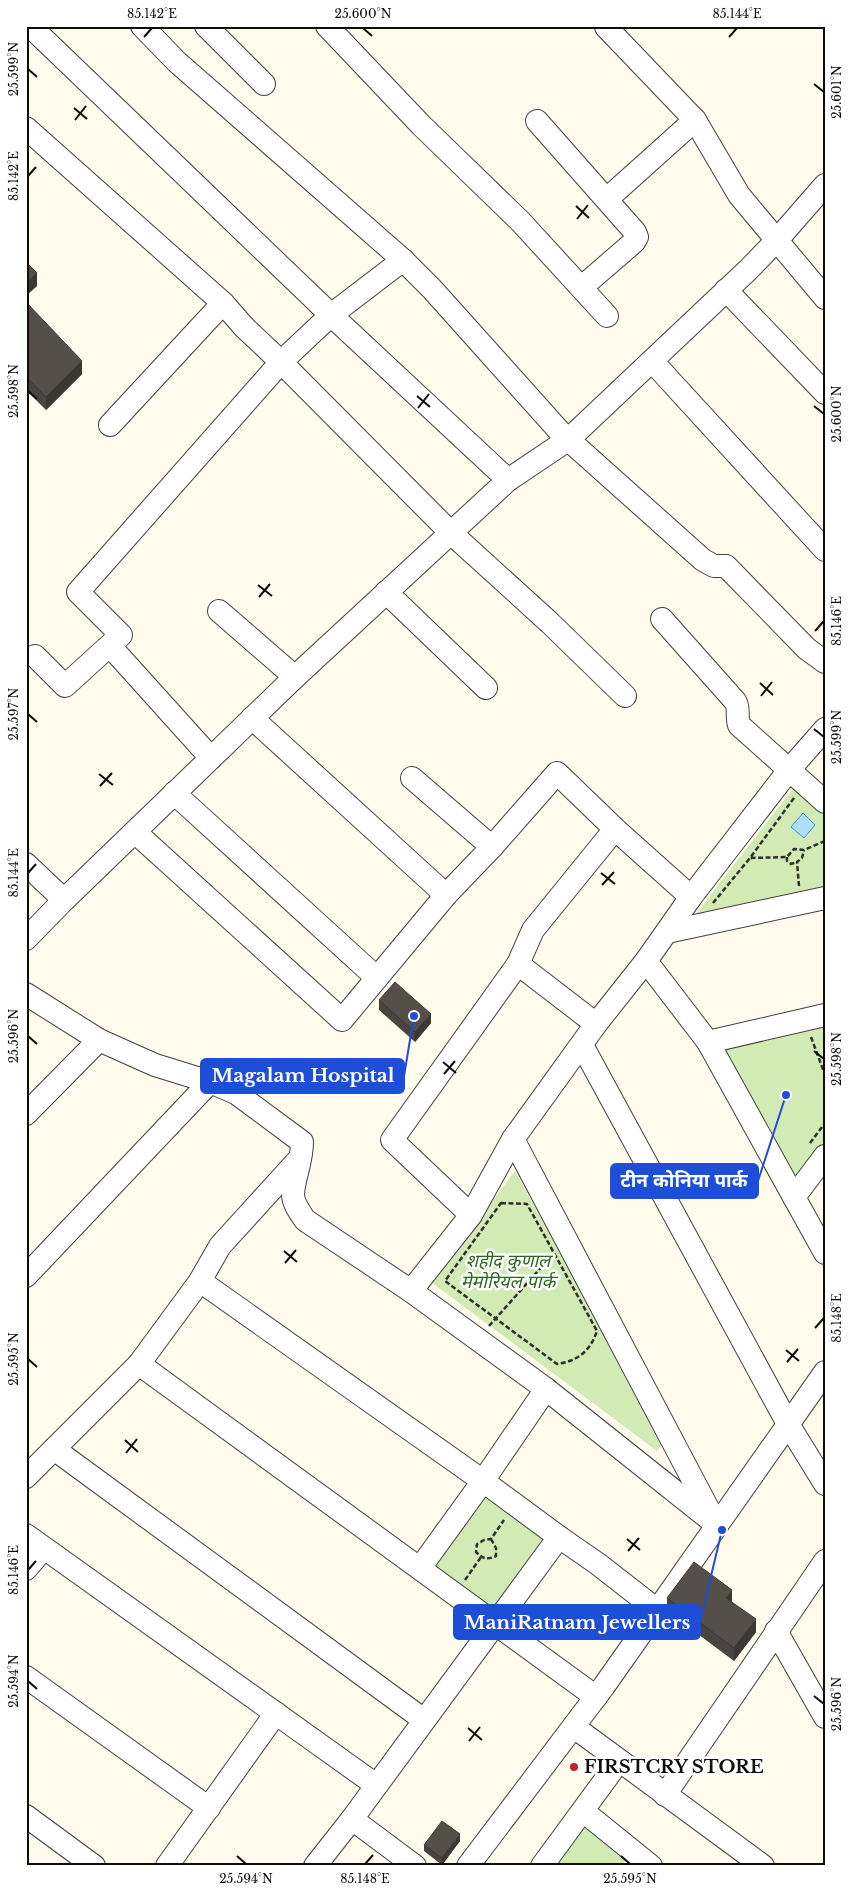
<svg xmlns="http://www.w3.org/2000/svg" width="851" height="1892" font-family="'Libre Baskerville','Noto Sans Devanagari',serif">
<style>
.green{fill:#d2ebb5}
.water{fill:#afdef8;stroke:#3396d2}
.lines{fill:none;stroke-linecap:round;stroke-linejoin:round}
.minor-casing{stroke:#404040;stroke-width:24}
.path{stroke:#2f2f2f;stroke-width:2.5;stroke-dasharray:5 2.5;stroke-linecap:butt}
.minor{stroke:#fff;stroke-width:22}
.wall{fill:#4a433f}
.shaded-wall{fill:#3c3733}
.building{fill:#564e49;stroke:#3c3733}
.ticks{fill:none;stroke:#0d0d0d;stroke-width:2}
.poi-dot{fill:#c2202a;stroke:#fff;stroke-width:2}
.labels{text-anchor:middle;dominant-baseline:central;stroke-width:5;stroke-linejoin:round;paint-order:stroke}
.park-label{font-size:18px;font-style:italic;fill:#2c671b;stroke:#fff}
.poi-label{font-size:18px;font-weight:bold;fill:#0d0d0d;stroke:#fff;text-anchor:start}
.leader{fill:none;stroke:#1d4ed8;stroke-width:2}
.callout-dot{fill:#1d4ed8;stroke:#fff;stroke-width:2}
.callout{fill:#1d4ed8;stroke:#1d4ed8;stroke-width:2}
.callout-label{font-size:19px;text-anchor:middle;font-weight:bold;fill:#fff}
.neatline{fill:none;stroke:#0d0d0d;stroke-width:2}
.ticks-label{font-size:12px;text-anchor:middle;fill:#0d0d0d}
</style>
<rect width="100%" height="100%" fill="#fffbed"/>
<g class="green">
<path d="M798 782 825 808V890L692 919Z"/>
<path d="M825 1026V1140L797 1179 721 1049Z"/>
<path d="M515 1171 664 1443 657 1451 431 1282Z"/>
<path d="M483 1494 544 1538 491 1610 430 1566Z"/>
<path d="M585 1825 625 1861 622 1866H556Z"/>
</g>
<path class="water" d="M803 813 815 825 804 838 791 827Z"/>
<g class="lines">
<g class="minor-casing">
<g id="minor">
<path d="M30 26 331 315 508 480"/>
<path d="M142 26 177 62 403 260 432 289 562 434 703 560 714 566H726L807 649 825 662"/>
<path d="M206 26 264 84"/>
<path d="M327 26 421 125 520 221 607 316"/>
<path d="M607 26 606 27 695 120 739 195 825 298"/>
<path d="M537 121 635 232 637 237 634 242 582 287"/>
<path d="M26 128 223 303 244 327 281 362 451 533 550 623 625 696"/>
<path d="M607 199 695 120"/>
<path d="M726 290 825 393"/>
<path d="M652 361 825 550"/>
<path d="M110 425 223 303"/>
<path d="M386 592 486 688"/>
<path d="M219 611 295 677"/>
<path d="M662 619 735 701C740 708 736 716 739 725L825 802"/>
<path d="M110 646 211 758"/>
<path d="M35 656 65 686 121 635 78 592 281 362 331 315 403 260"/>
<path d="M252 718 446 895 492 847 557 773 615 829 691 897"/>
<path d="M412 778 492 847"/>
<path d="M174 793 377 978"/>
<path d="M135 832 342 1020 446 895"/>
<path d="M26 864 64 900"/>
<path d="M667 932 825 898"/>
<path d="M26 939 64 900 295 677 508 480 569 439 749 269 777 240 825 185"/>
<path d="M646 961 708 1042 825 1015"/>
<path d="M518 964 533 930 615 829"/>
<path d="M26 994 99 1040 155 1065 210 1082 236 1093 302 1142C302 1162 294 1177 293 1194 293 1204 300 1212 305 1220L411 1291 546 1389 717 1525"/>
<path d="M708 1042 825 1253"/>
<path d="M582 1045 788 1424 825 1484"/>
<path d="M26 1114 99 1040"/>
<path d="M513 1139 712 1516"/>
<path d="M794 1197 825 1156"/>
<path d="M471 1215 392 1140 518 964 596 1024"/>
<path d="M26 1276 210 1082"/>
<path d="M200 1281 220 1246 300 1158"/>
<path d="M411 1291 471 1215 513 1139 596 1024 646 961 691 897 789 770 825 729"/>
<path d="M139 1364 596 1697"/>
<path d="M54 1449 424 1720"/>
<path d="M26 1477 139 1364 200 1281 483 1481 559 1537 352 1819 315 1866"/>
<path d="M26 1535 376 1785"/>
<path d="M559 1537 598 1564 657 1610"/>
<path d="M420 1568 483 1481 546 1389"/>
<path d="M26 1569 44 1548"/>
<path d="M776 1631 825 1717"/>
<path d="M26 1677 209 1808"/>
<path d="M574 1727 763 1866"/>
<path d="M665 1795 825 1561"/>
<path d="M583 1811 651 1866"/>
<path d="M26 1816 94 1866"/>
<path d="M352 1819 415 1866"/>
<path d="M167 1866 276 1713"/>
<path d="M468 1866 604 1686 825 1372"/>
<path d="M542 1866 619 1761"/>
</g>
</g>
<g class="path">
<path d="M794 798 750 858 787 857 794 849 804 850 825 841"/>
<path d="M787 857V861L791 864 797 862"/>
<path d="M799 886 797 862 802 858 804 850"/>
<path d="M713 903 750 858"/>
<path d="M811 1037 825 1075"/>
<path d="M810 1143 825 1123"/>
<path d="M501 1203 527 1204 597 1331C590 1352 577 1361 557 1364L445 1281Z"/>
<path d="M489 1326 553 1254"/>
<path d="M491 1539 496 1548V1556C487 1560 483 1559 476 1552L477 1544 484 1540 491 1539 504 1520"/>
<path d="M465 1580 481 1557"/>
</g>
<use href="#minor" class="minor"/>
</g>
<g class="wall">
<path d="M26 302 82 374 46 410 26 390Z"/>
<path d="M379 1000 431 1023 415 1042 379 1010Z"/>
<path d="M667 1598 732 1602 756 1632 734 1661 667 1611Z"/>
<path d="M460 1841 442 1865 424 1851V1845Z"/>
</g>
<g class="shaded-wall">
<path d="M37 273V286L26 296V284Z"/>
<path d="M82 361V374L46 410V397Z"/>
<path d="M431 1014V1023L415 1042V1032Z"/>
<path d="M732 1590V1603L726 1598Z"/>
<path d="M756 1619V1632L734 1661V1648Z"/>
<path d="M460 1834V1841L442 1865V1858Z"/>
</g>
<g class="building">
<path d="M26 262 37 273 26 284Z"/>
<path d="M26 302 82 361 46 397 26 377Z"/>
<path d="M395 982 431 1014 415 1032 379 1000Z"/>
<path d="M694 1562 732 1590 726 1598 756 1619 734 1648 667 1598Z"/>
<path d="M442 1821 460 1834 442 1858 424 1845Z"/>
</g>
<path class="ticks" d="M363 28 372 36M144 37 152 28M729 37 737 28M28 69 37 77M814 84 824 92M74 108 87 119M75 120 86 106M28 176 36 167M576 206 589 218M577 219 588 205M28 391 37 399M417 396 430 407M814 406 824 414M418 408 429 394M258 585 272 596M259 597 270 584M815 631 824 621M760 683 773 695M761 696 772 682M28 714 37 722M814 729 824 737M99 774 113 785M100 786 112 773M28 873 36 864M601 873 615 884M602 885 614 872M28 1036 37 1044M814 1051 824 1059M443 1062 456 1073M444 1074 455 1061M284 1251 297 1262M285 1263 296 1250M815 1328 824 1318M786 1350 799 1361M28 1359 37 1367M787 1362 798 1349M125 1440 138 1452M126 1453 137 1439M627 1539 640 1550M628 1551 639 1538M28 1570 36 1561M28 1681 37 1689M814 1696 824 1704M468 1728 482 1740M469 1741 480 1727M237 1856 246 1864M621 1856 630 1864M365 1864 373 1855"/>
<circle class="poi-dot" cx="574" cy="1767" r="5"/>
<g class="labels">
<g class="park-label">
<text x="508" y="1261">शहीद कुणाल<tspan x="508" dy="21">मेमोरियल पार्क</tspan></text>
</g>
<g class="poi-label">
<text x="584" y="1767">FIRSTCRY STORE</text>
</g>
</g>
<path class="leader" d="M414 1016L404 1076M786 1095L758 1181M722 1530L700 1622"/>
<g class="callout-dot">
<circle cx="414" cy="1016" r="5"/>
<circle cx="786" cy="1095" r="5"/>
<circle cx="722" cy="1530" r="5"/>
</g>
<g class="callout">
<rect x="201" y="1059" width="203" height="34" rx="5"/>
<rect x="611" y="1164" width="147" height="34" rx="5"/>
<rect x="454" y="1605" width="246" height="34" rx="5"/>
</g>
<g class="callout-label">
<text x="303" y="1082">Magalam Hospital</text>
<text x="684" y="1187">टीन कोनिया पार्क</text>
<text x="577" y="1629">ManiRatnam Jewellers</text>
</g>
<rect width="851" height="1892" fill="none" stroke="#ffffff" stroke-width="55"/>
<rect x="28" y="28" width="796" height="1836" class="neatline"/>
<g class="ticks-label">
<text x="152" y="18">85.142°E</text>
<text x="363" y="18">25.600°N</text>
<text x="737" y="18">85.144°E</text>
<text transform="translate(14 69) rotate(-90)" y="4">25.599°N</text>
<text transform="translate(837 92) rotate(-90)" y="4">25.601°N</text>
<text transform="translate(14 176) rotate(-90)" y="4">85.142°E</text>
<text transform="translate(14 391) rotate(-90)" y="4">25.598°N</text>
<text transform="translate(837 414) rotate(-90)" y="4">25.600°N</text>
<text transform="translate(837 621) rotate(-90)" y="4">85.146°E</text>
<text transform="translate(14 714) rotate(-90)" y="4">25.597°N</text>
<text transform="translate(837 737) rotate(-90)" y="4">25.599°N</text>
<text transform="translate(14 873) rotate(-90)" y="4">85.144°E</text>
<text transform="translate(14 1036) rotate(-90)" y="4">25.596°N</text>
<text transform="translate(837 1059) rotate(-90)" y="4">25.598°N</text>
<text transform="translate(837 1318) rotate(-90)" y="4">85.148°E</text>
<text transform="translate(14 1359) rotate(-90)" y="4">25.595°N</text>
<text transform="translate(14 1570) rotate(-90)" y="4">85.146°E</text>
<text transform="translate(14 1681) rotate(-90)" y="4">25.594°N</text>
<text transform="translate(837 1704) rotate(-90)" y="4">25.596°N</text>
<text x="246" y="1883">25.594°N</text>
<text x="365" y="1883">85.148°E</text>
<text x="630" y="1883">25.595°N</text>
</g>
</svg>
